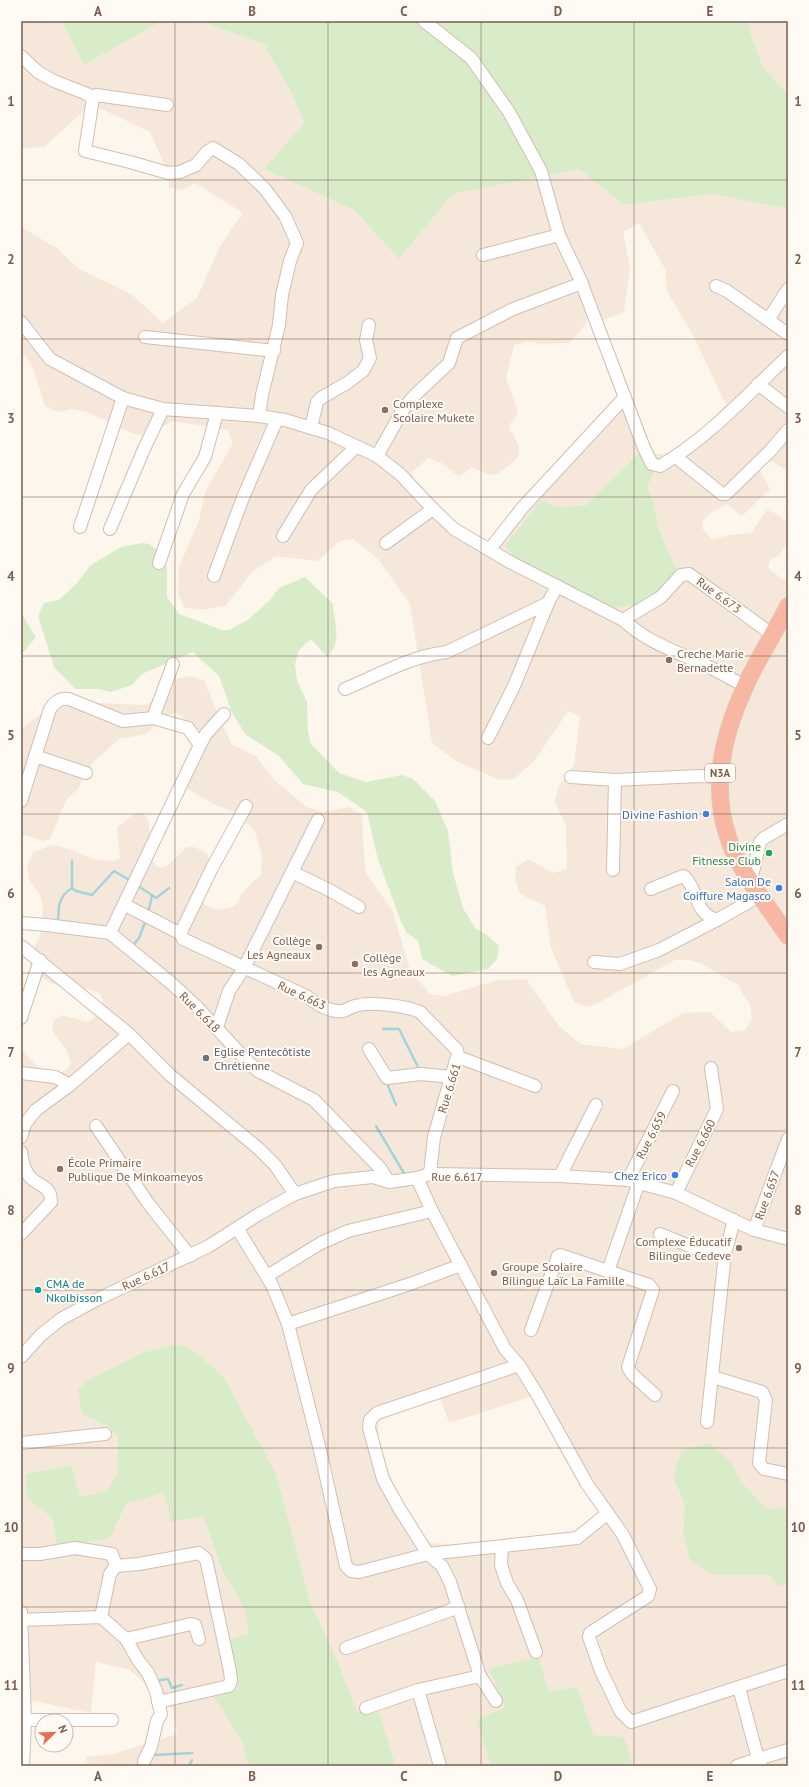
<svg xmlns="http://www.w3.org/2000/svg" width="809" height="1787" font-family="'PT Sans',sans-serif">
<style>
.residential{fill:#f5e8da;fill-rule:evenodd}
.green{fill:#d8ecc9}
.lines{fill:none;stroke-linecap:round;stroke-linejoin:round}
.stream{stroke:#a5d3da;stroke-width:2.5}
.minor-casing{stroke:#d1beb0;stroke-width:14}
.highway-casing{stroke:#dad1cd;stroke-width:18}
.minor{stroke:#fff;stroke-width:12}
.highway{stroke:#f7b7a3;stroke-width:17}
.grid{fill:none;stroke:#7a5c4d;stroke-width:1;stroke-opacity:0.55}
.education-dot{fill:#8d6e63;stroke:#fffaf3;stroke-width:1.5}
.shop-dot{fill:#3f7fe0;stroke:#fffaf3;stroke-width:1.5}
.leisure-dot{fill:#2e9e5b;stroke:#fffaf3;stroke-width:1.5}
.worship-dot{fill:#6b7280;stroke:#fffaf3;stroke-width:1.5}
.culture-dot{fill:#0f9aa8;stroke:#fffaf3;stroke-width:1.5}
.labels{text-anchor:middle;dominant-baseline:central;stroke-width:4;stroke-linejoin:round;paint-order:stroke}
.shield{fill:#fffaf3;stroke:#a28b7f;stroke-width:1}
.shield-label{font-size:11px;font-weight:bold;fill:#7a5c4d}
.education-label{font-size:12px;fill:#785e54;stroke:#fffaf3;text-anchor:start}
.street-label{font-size:12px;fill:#7a5c4d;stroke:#fffaf3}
.shop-label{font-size:12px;fill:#366cbe;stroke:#fffaf3;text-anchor:end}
.leisure-label{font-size:12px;fill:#27864d;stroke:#fffaf3;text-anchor:end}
.worship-label{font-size:12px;fill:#5b616d;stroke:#fffaf3;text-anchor:start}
.culture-label{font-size:12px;fill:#0d838f;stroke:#fffaf3;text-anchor:start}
.neatline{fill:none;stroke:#7a5c4d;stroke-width:1.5}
.grid-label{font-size:13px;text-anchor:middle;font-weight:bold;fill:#7a5c4d}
</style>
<rect width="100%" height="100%" fill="#fdf6ec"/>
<g class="residential">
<path d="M21 21H61L84 65 162 21H199L264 44 294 98 304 123 264 169 354 210 399 259 453 194 579 169 624 205 714 194 788 209V472L772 461 758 467 770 489 742 516 726 504 708 515 702 523 703 530 712 539 731 535 751 533 767 510 775 513 788 523V540L780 555 770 560 768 568 788 583V1511L781 1508 767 1509 746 1487 731 1463 674 1479 685 1505 683 1533 713 1575H769L778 1585 788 1582V1766H626L632 1763 594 1735 577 1688 549 1691 538 1657 505 1707 476 1720 491 1766H396L379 1713 357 1711 337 1660 310 1602 276 1473 223 1376 179 1344 144 1352 94 1377 83 1415 108 1426 118 1436 117 1474 106 1491 80 1497 72 1465 25 1474 27 1498 53 1519 57 1548 110 1538 126 1504 164 1493 203 1516 222 1570 244 1608 249 1633 229 1640 238 1690 215 1697 241 1739 248 1766H89L85 1757 114 1754 177 1734 173 1710 130 1670 96 1662 91 1713 33 1701 21 1713V1050L41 1070 55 1074 67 1070 71 1062 66 1049 53 1032 52 1025 56 1019 62 1015 87 1022 94 1018 103 1007V1000L99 993 92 990 50 983 33 970 30 964 33 949 40 937 43 908 40 895 29 879 27 865 34 852 52 845 73 850 92 859 114 861 120 858 117 828 134 814 141 812 146 816 149 823 152 858 155 865 160 868 167 866 187 847H194L207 853 209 860 198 879V894L205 905 218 910 233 907 239 901 241 894 261 874 262 860 261 852 255 832 250 826 234 812 213 804 182 785 194 750 190 728 182 716 175 713 168 715 146 734 119 739 91 764 78 789 66 800 50 839 44 841 23 835 21 830V729L57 701 144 705 158 699 176 679 190 676 204 680 231 744 257 757 274 780 307 807 322 812 349 807 362 815 365 871 393 912 410 970 430 994 444 996 498 980 526 979 559 1026 580 1044 623 1049 683 1013 710 1012 731 1032 745 1030 752 1019 750 1004 742 993 738 985 702 964 689 960H675L600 1002 587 1007 574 1002 551 948 545 906 520 894 515 880 516 867 528 859 553 873 567 869 566 826 555 802 558 788 574 765 580 716 568 711 535 760 514 779 500 780 456 761 432 743 410 604 378 559 353 539 339 541 318 561 276 556 252 572 225 606 198 610 184 607 178 594 179 567 199 520 205 492 233 443 228 430 172 421 147 435 134 434 87 412 72 409 58 412 45 406 32 365 21 351V227L58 249 79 269 131 294 163 323 197 298 220 246 243 213 195 183 183 190 169 187 168 173 150 132 100 108 86 109 44 147 21 148ZM639 223 665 269 667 291 695 339 726 405 691 439 663 455 654 453 602 320 617 315 624 311 630 268 623 232ZM588 318 621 396 487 543 470 538 421 498 412 472 428 458 442 463 459 477 472 467 490 475 497 474 510 465 519 456V447L513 433 509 431 510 424 518 413 506 378 514 345 531 341 539 344 569 343 585 326ZM639 451 647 487 654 503 659 529 677 571 516 560 505 545 541 500 558 507 587 505ZM532 1396 600 1511 570 1534 475 1545 427 1543 393 1484 378 1440 379 1421 392 1414 440 1397 449 1423Z"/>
<path d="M748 21H788V94L763 67 751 35Z"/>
</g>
<g class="green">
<path d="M61 21H162L84 65Z"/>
<path d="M199 21H748L751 35 763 67 788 94V209L713 194 624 205 579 169 453 194 399 259 354 210 264 169 304 123 294 98 264 44Z"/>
<path d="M640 451 654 471 647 487 654 503 659 529 677 571 658 593 639 605 613 608 516 560 505 545 541 500 558 507 587 505Z"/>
<path d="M142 543 149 544 163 554 167 568V597L179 614 222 630H229L248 620 269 601 279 588 305 577 333 604C334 621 343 644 327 657L311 639 299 650 295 664 297 681 307 702 308 732 311 744 339 773 366 782 402 775 413 779 435 801 448 831 453 873 463 908 475 928 487 935 499 946 497 959 488 969 452 976 422 959 418 941 406 932 400 919 377 856 367 812 338 792 303 784 279 756 246 735 232 713 219 676 193 652 142 674 132 685 111 692 98 689H75L54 667 38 616 44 603 59 600 77 583 91 565 121 547Z"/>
<path d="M21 613 36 637 21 655Z"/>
<path d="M179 1344 192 1350 223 1376 276 1473 310 1602 337 1660 357 1711 379 1713 396 1766H248L241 1739 214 1697 238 1690 229 1640 249 1633 244 1608 222 1570 203 1516 171 1522 164 1493 126 1504 110 1538 57 1548 53 1519 27 1498 25 1474 72 1465 80 1497 106 1491 117 1474 118 1436 108 1426 83 1415 77 1389 94 1377 144 1352Z"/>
<path d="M709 1443 731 1463 746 1487 767 1509 781 1508 788 1511V1582L778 1586 769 1575H713L690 1560 683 1533 685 1505 674 1479 676 1465 682 1451Z"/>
<path d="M538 1657 549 1691 577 1687 594 1735 624 1737 632 1763 626 1766H491L476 1720 505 1707 489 1669Z"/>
</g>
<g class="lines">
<g class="stream">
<path d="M137 885 156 898 169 888"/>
<path d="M72 888 76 891 92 895 114 871 131 881"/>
<path d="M72 888V861"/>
<path d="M148 913 152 896"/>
<path d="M57 922C60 916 58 912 59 906 60 899 66 891 72 888"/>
<path d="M132 947 139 938 146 920"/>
<path d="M383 1029H399L420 1071"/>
<path d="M386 1081 396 1105"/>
<path d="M376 1126 405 1175"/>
<path d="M154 1681 168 1679 172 1688 182 1685"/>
<path d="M154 1755 192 1753"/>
<path d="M189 1766 192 1760"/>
</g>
<g class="minor-casing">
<g id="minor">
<path d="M424 21 471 58 509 112 541 171 559 235 580 279 644 448 652 464 660 466C708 438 748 394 788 356"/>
<path d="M21 56 38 72 54 81 87 94 93 98 85 151 130 162 168 173 180 172 196 165 207 152 213 148 239 164 265 189 285 216 297 243 290 261 282 295 279 325 262 395 259 416"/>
<path d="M93 98 96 95 167 105"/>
<path d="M483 255 559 235"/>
<path d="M716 286 727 291 788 334"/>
<path d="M768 320 788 289"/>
<path d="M21 322 50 359 123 398 163 409 259 416 285 420 328 433 377 456 400 474 433 509 454 529 510 562 623 620"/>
<path d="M145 337 274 351"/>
<path d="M758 384 788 407"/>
<path d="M311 428 317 402 321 398 347 383 363 371 370 358 366 340 369 325"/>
<path d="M377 456 404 408 414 396 449 363 457 338 513 309 582 283"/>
<path d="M676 457 722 494H726L770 451 788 430"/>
<path d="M80 527 123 398"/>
<path d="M110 529 144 449 163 409"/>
<path d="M283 536 311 490 356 447"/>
<path d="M386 543 433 509"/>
<path d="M490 549 523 507 625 397"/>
<path d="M159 563 183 494 205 457 217 413"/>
<path d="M214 576 242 500 277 419"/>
<path d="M745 686C735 681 725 675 715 670 682 653 652 646 623 620L661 597 681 575 689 574 773 635"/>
<path d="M345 689C378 675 411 656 447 652L548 603"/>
<path d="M153 718 173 664"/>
<path d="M488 738 514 686 548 603 557 586"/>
<path d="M35 756 86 773"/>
<path d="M571 777 615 780 699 776 719 777"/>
<path d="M21 801 50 709C55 702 59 698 69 699L123 721 153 718 188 728 200 745 206 734 224 714"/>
<path d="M246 806 212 868 182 930 181 934 183 939 306 996C315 1003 331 1013 343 1011 347 1010 351 1007 355 1006 369 1001 406 1006 420 1012L457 1050 458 1058"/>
<path d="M613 870 615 780"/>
<path d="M292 872 329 890 359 907"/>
<path d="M751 880 760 842 764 838 788 824"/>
<path d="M651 889 683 876 685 877C699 892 694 913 717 920"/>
<path d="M125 905 181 934"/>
<path d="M21 923 47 925 110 933 171 983 197 1007 248 1062 258 1071 314 1100 380 1168 389 1182"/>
<path d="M110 933 200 745"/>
<path d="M21 946 129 1034 170 1075 259 1149 275 1165 295 1194"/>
<path d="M594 962 620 964 659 950 717 920 761 895"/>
<path d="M21 1018 40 960"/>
<path d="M217 1027 229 991 244 968 318 820"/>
<path d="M369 1049 387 1078 421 1074 451 1077"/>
<path d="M21 1073 55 1077 70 1085"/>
<path d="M96 1126 148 1203 190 1256"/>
<path d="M21 1137 25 1124 36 1110 70 1085 129 1034"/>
<path d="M21 1152C22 1161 25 1173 32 1179 41 1187 51 1186 51 1202L21 1234"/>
<path d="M430 1174 434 1137 456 1060 461 1058 535 1086"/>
<path d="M560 1176 596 1105"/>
<path d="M417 1178 432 1211 505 1349 519 1365 537 1394 587 1484 623 1535 650 1589 648 1596 590 1633 589 1637 601 1671 621 1712 631 1722 788 1671"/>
<path d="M628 1180 673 1091"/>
<path d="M676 1193 717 1109 711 1068"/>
<path d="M237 1228 272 1285 288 1324 320 1450 346 1566 351 1571 359 1572 428 1554 577 1538 608 1513"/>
<path d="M754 1230 788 1139"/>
<path d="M660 1234 697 1249 725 1254"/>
<path d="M608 1271 639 1182"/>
<path d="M267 1276 321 1243 348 1231 432 1211"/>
<path d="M288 1324 410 1284 461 1265"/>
<path d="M531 1330 558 1256 560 1255 649 1285 653 1290 628 1367 632 1374 655 1395"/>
<path d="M21 1357 41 1335 61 1319 96 1300 209 1246 259 1214 295 1194 334 1181 373 1177 389 1182 417 1178 430 1174 560 1176 628 1180 676 1193 754 1230 788 1239"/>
<path d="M713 1377 762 1392 766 1400 759 1463 764 1469 788 1474"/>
<path d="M707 1422 725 1254 734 1220"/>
<path d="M21 1443 105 1434"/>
<path d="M502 1546 501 1565 507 1583 517 1600 536 1652"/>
<path d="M21 1554H40L75 1548 112 1554 116 1566 139 1564 199 1553 206 1559 230 1671 231 1680 229 1686 158 1702"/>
<path d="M21 1612 25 1720 23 1766"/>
<path d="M101 1617 110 1574 116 1566"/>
<path d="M21 1620 101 1617 126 1639 138 1660 148 1673 156 1691 161 1714 157 1721 151 1747 144 1761"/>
<path d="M126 1639 191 1624 195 1625 199 1639"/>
<path d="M346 1648 459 1607"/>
<path d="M418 1690 440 1766"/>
<path d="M496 1701 480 1676 450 1582 442 1566 428 1554 399 1508 383 1479 369 1428 370 1420 377 1413 519 1365"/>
<path d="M366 1708 418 1690 480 1676"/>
<path d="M21 1720H112"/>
<path d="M737 1766 758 1759 739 1688"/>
<path d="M761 1766 758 1759 788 1750"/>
</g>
</g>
<g class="highway-casing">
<path id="highway" d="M788 606C775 633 757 659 745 687 723 734 711 787 728 837 738 869 769 908 788 936"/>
</g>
<use href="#minor" class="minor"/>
<use href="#highway" class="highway"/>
</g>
<path class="grid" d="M175 21V1766M328 21V1766M481 21V1766M634 21V1766M21 180H788M21 339H788M21 497H788M21 656H788M21 814H788M21 973H788M21 1131H788M21 1290H788M21 1448H788M21 1607H788"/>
<g class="education-dot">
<circle cx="385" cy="410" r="4"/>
<circle cx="669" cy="660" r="4"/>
<circle cx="319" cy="947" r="4"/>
<circle cx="355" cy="964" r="4"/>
<circle cx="60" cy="1169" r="4"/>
<circle cx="739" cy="1248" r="4"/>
<circle cx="494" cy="1273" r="4"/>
</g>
<g class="shop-dot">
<circle cx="706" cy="814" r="4"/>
<circle cx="779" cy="888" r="4"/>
<circle cx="675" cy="1175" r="4"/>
</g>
<circle class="leisure-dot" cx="769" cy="853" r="4"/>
<circle class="worship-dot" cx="206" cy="1058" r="4"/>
<circle class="culture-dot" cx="38" cy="1290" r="4"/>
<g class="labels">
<rect class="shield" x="705" y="764" width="30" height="18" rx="3"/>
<g class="shield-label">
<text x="720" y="773">N3A</text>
</g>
<g class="education-label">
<text x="393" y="403">Complexe<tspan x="393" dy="14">Scolaire Mukete</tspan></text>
<text x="677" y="653">Creche Marie<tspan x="677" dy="14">Bernadette</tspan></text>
<text x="311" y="940" text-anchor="end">Collège<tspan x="311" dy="14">Les Agneaux</tspan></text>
<text x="363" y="957">Collège<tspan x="363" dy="14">les Agneaux</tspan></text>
<text x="68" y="1162">École Primaire<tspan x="68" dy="14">Publique De Minkoameyos</tspan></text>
<text x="731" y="1241" text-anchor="end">Complexe Éducatif<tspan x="731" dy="14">Bilingue Cedeve</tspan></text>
<text x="502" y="1266">Groupe Scolaire<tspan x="502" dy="14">Bilingue Laïc La Famille</tspan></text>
</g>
<g class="street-label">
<text transform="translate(719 595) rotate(36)">Rue 6.673</text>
<text transform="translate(302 995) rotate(25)">Rue 6.663</text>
<text transform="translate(200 1012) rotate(45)">Rue 6.618</text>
<text transform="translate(449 1088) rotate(-73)">Rue 6.661</text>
<text transform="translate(651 1135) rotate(-63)">Rue 6.659</text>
<text transform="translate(700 1143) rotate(-63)">Rue 6.660</text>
<text x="457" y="1176">Rue 6.617</text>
<text transform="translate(767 1195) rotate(-70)">Rue 6.657</text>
<text transform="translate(146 1276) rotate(-25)">Rue 6.617</text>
</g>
<g class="shop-label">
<text x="698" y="814">Divine Fashion</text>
<text x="771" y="881">Salon De<tspan x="771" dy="14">Coiffure Magasco</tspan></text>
<text x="667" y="1175">Chez Erico</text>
</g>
<g class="leisure-label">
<text x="761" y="846">Divine<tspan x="761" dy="14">Fitnesse Club</tspan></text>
</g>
<g class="worship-label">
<text x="214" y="1051">Eglise Pentecôtiste<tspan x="214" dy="14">Chrétienne</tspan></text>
</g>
<g class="culture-label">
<text x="46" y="1283">CMA de<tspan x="46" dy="14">Nkolbisson</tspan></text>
</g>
</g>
<rect width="809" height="1787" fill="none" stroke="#fffaf3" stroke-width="44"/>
<g transform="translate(54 1733) rotate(67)"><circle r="19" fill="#fffaf3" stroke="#cabbb1"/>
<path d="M0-3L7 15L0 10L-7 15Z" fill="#e76f51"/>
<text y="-6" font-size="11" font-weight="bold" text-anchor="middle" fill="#7a5c4d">N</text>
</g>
<rect x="22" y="22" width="765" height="1743" class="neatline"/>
<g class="grid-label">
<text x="98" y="16">A</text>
<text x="252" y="16">B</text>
<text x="404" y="16">C</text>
<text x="558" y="16">D</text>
<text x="710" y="16">E</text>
<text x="11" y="106">1</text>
<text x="798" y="106">1</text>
<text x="11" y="264">2</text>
<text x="798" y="264">2</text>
<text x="11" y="423">3</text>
<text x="798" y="423">3</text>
<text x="11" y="581">4</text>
<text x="798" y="581">4</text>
<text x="11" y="740">5</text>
<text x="798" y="740">5</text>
<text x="11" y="898">6</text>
<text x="798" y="898">6</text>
<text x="11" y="1057">7</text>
<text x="798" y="1057">7</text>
<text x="11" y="1215">8</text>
<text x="798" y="1215">8</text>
<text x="11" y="1373">9</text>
<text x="798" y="1373">9</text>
<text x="11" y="1532">10</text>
<text x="798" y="1532">10</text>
<text x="11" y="1690">11</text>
<text x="798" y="1690">11</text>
<text x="98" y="1781">A</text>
<text x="252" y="1781">B</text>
<text x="404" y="1781">C</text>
<text x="558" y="1781">D</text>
<text x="710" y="1781">E</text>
</g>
</svg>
